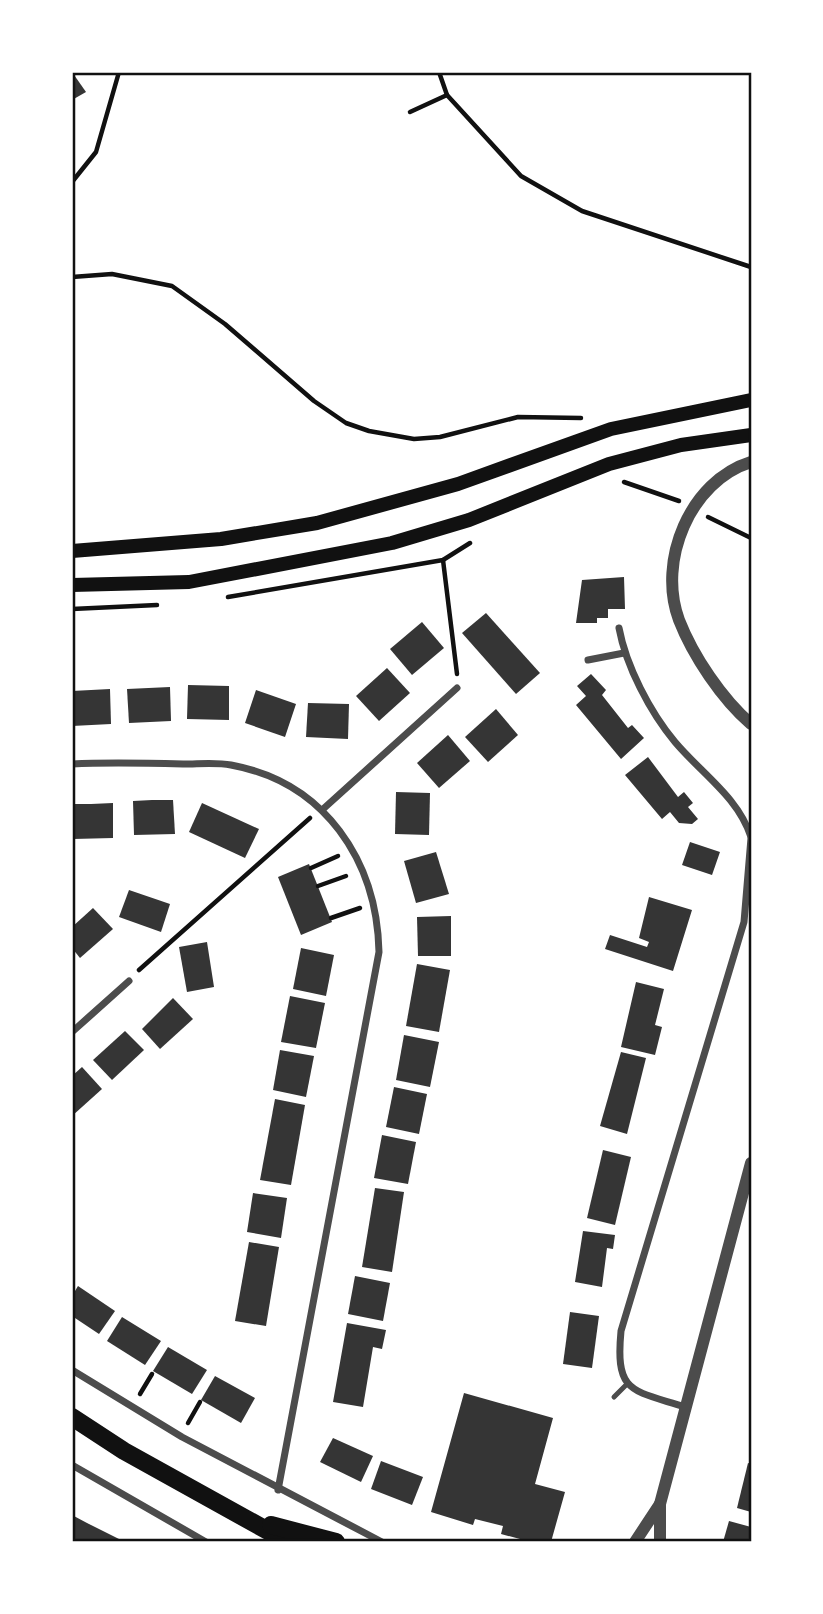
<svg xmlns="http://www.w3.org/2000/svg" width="823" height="1614" font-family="'Noto Serif',serif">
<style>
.building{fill:#353535}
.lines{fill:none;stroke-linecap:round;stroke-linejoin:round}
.path{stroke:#111;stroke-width:4.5}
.service{stroke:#4c4c4c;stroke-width:5}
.minor{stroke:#4c4c4c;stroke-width:7}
.tertiary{stroke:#4c4c4c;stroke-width:12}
.secondary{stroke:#111;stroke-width:14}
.primary{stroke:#111;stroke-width:18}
.neatline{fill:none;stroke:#111;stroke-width:2.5}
</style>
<rect width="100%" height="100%" fill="#fff"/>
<g class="building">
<path d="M72 72 86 92 72 100Z"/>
<path d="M624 577 625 609H608V618H597V623H576L582 580Z"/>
<path d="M486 613 540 673 516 694 462 633Z"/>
<path d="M422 622 444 648 412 675 390 649Z"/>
<path d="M387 668 410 693 379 721 356 696Z"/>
<path d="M591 674 606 690 602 695 628 728 632 725 644 738 621 759 576 705 586 696 577 686Z"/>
<path d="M188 685 229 686V720L187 719Z"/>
<path d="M170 687 171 721 129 723 127 689Z"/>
<path d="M110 689 111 724 72 726V691Z"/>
<path d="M256 690 296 704 285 737 245 723Z"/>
<path d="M308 703 349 704 348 739 306 737Z"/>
<path d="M496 709 518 735 488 762 465 737Z"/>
<path d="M448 735 470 761 439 788 417 763Z"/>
<path d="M648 757 678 797 684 792 693 803 688 807 698 819 692 824 679 823 670 812 662 819 625 775Z"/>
<path d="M396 792 430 793 429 835 395 834Z"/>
<path d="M152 800H173L175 834 134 835 133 801Z"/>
<path d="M202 803 259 829 245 858 189 832Z"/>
<path d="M91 804 113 803V838L73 839 72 804Z"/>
<path d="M690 842 720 852 712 875 682 865Z"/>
<path d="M436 852 449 894 416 903 404 861Z"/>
<path d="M309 864 332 922 301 935 278 877Z"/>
<path d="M129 890 170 904 161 932 119 917Z"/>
<path d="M649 897 692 910 673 971 605 949 610 935 647 947 649 942 639 938Z"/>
<path d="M93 908 113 929 80 958 72 948V927Z"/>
<path d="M451 916V956H418L417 917Z"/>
<path d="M207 942 214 987 187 992 179 947Z"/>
<path d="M301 948 334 955 326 996 293 989Z"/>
<path d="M417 964 450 970 439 1032 406 1026Z"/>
<path d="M636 982 664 989 655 1025 662 1027 655 1055 621 1047Z"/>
<path d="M290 996 325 1003 316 1048 281 1042Z"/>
<path d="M173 998 193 1019 160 1049 142 1029Z"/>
<path d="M125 1031 144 1050 112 1080 93 1060Z"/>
<path d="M404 1035 439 1042 430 1087 396 1080Z"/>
<path d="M280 1050 314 1056 306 1097 273 1090Z"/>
<path d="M621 1052 646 1058 627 1134 600 1126Z"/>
<path d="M82 1067 102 1089 72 1116V1076Z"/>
<path d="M394 1087 427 1094 419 1134 386 1127Z"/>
<path d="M275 1099 305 1105 291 1185 260 1180Z"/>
<path d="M382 1135 416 1142 408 1184 374 1178Z"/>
<path d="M603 1150 631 1157 615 1225 587 1218Z"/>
<path d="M375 1188 404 1192 392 1272 362 1267Z"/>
<path d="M253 1193 287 1198 281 1238 247 1232Z"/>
<path d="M583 1231 615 1235 613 1249 607 1248 602 1287 575 1282Z"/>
<path d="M249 1242 279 1247 266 1326 235 1321Z"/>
<path d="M355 1276 390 1283 383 1321 348 1314Z"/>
<path d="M78 1286 115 1311 99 1334 72 1316V1296Z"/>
<path d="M570 1312 599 1316 592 1368 563 1364Z"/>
<path d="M122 1317 161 1341 145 1365 107 1341Z"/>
<path d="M347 1323 386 1330 382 1349 373 1347 363 1407 333 1402Z"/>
<path d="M168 1347 207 1370 192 1394 153 1371Z"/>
<path d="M215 1376 255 1398 241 1423 201 1400Z"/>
<path d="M464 1393 553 1418 535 1484 565 1492 551 1542H531L501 1534 503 1526 475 1519 473 1525 431 1512Z"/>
<path d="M333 1438 373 1456 361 1482 320 1462Z"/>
<path d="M381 1461 423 1477 412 1505 371 1489Z"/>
<path d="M748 1463 751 1464V1512L737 1508Z"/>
<path d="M72 1515 87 1523 125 1542H72Z"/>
<path d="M729 1521 751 1527V1542H723Z"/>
</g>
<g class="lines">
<g class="path">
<path d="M439 72 447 95 521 176 582 211 751 267"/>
<path d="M410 112 447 95"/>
<path d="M72 182 96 152 119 72"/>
<path d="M72 277 112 274 172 286 225 324 314 401 346 423 369 431 414 439 440 437 518 417 581 418"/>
<path d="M624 482 679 501"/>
<path d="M708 517 751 538"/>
<path d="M443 560 457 674"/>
<path d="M228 597 443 560 470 543"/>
<path d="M72 609 157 605"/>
<path d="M311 868 338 856"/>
<path d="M318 886 346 876"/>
<path d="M331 918 360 908"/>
<path d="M139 970 310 818"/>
<path d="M140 1394 152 1374"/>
<path d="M188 1423 200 1402"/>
</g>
<path class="service" d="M614 1397 627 1384"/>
<g class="minor">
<path d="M619 628C626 666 650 712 675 742 702 774 738 797 751 837"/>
<path d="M588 660 624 653"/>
<path d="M72 764C109 762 146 763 183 764 199 764 216 762 231 765 325 782 377 861 379 952L278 1490"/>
<path d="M322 810 457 688"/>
<path d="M72 1032 129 981"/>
<path d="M72 1370 182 1437 382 1542"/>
<path d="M685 1407C632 1390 615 1394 621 1331L744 922 751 838"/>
<path d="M72 1465 206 1542"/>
</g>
<g class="tertiary">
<path d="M751 462C690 481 657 561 679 620 693 656 722 699 751 724"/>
<path d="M635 1542 660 1504"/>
<path d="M660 1542V1504L751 1163"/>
</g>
<g class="secondary">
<path d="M72 551 221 539 317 523 458 484 611 429 751 400"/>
<path d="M72 585 189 582 392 543 469 520 609 464 681 445 751 435"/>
</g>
<g class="primary">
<path d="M72 1417 124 1451 288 1542"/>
<path d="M271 1525 336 1542"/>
</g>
</g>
<rect width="823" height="1614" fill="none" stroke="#ffffff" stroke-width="147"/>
<rect x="74" y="74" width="676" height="1466" class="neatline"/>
</svg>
